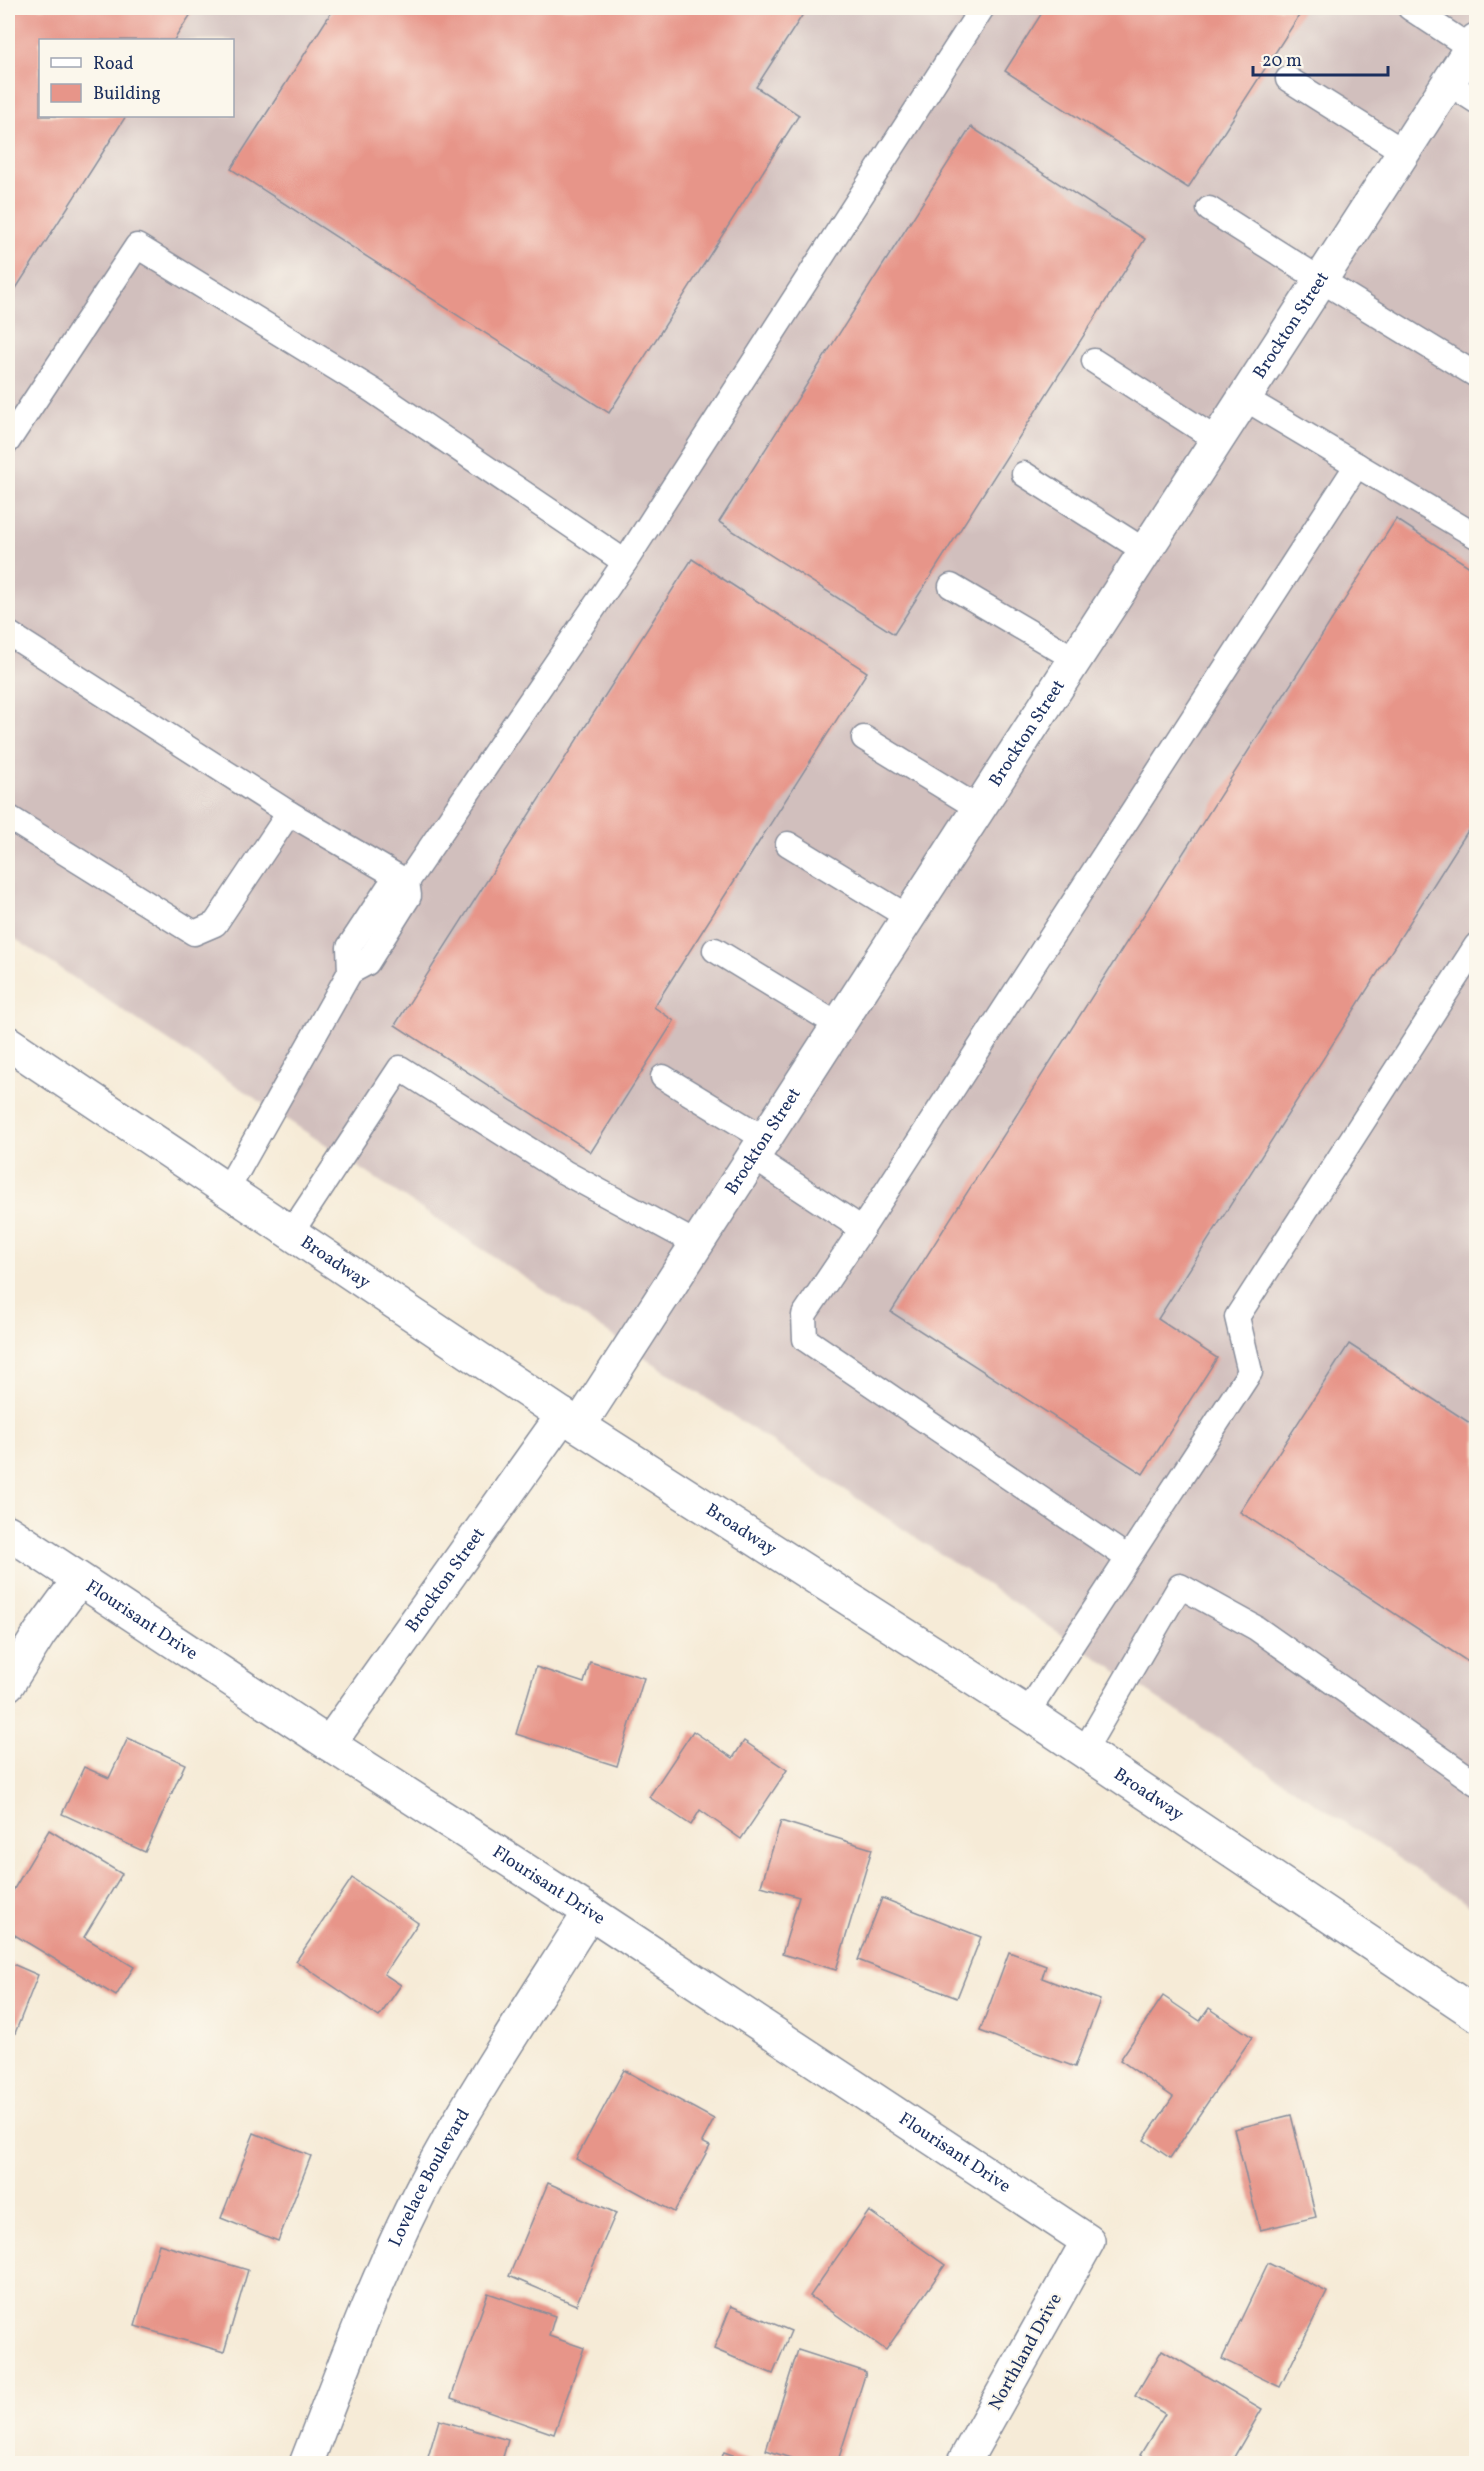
<svg xmlns="http://www.w3.org/2000/svg" width="1484" height="2471" font-family="Vollkorn,serif">
<style>
.industrial{fill:#d1bfbd;fill-rule:evenodd}
.building{fill:#e79589}
.lines{fill:none;stroke-linecap:round;stroke-linejoin:round}
.lane-casing{stroke:#888d9a;stroke-width:27}
.street-casing{stroke:#888d9a;stroke-width:36}
.secondary-casing{stroke:#888d9a;stroke-width:36}
.lane{stroke:#fff;stroke-width:24}
.street{stroke:#fff;stroke-width:33}
.secondary{stroke:#fff;stroke-width:33}
.labels{text-anchor:middle;dominant-baseline:central;stroke-width:4.5;stroke-linejoin:round;paint-order:stroke}
.street-label{font-size:18px;fill:#1b2f5e;stroke:#fbf7ec}
</style>
<rect width="100%" height="100%" fill="#fbf7ec"/>
<filter id="ink" filterUnits="userSpaceOnUse"><feTurbulence type="fractalNoise" baseFrequency=".0167" numOctaves="2"/><feDisplacementMap in="SourceGraphic" scale="12" xChannelSelector="R" yChannelSelector="G"/><feConvolveMatrix kernelMatrix="1 2 1 2 8 2 1 2 1" color-interpolation-filters="sRGB"/></filter>
<filter id="wash" filterUnits="userSpaceOnUse"><feTurbulence type="fractalNoise" baseFrequency=".008" numOctaves="4" result="noise"/><feDisplacementMap in="SourceGraphic" scale="24" xChannelSelector="R" yChannelSelector="G"/><feGaussianBlur stdDeviation="1.35" result="paint"/><feColorMatrix in="noise" values="0 0 0 0 0 0 0 0 0 0 0 0 0 0 0 0 0 1.4 0 .05"/><feComposite in="paint" operator="in"/></filter>
<g filter="url(#wash)">
<rect width="100%" height="100%" fill="#f6ebd7"/>
<path class="industrial" d="M8 8H1476V1910L8 934ZM40 40H232V116H40Z"/>
<g id="blocks">
<g class="building">
<path d="M8 8H195L174 40H40V116H126L8 301Z"/>
<path d="M334 8H807L756 87 799 115 609 413 231 169Z"/>
<path d="M1045 8H1304L1188 188 1005 71Z"/>
<path d="M971 127 1145 239 894 634 719 522Z"/>
<path d="M1396 519 1476 571V818L1158 1319 1217 1358 1143 1474 891 1312Z"/>
<path d="M692 559 867 672 654 1007 674 1021 591 1152 395 1025Z"/>
<path d="M1349 1344 1476 1427V1667L1240 1512Z"/>
<path d="M590 1662 644 1678 617 1766 516 1734 536 1667 584 1683Z"/>
<path d="M693 1731 733 1758 744 1741 787 1770 741 1839 700 1810 691 1825 649 1797Z"/>
<path d="M128 1738 185 1764 145 1852 62 1814 84 1767 109 1778Z"/>
<path d="M781 1821 872 1849 836 1970 782 1954 799 1897 761 1886Z"/>
<path d="M49 1830 122 1874 84 1937 134 1967 116 1996 8 1931V1899Z"/>
<path d="M352 1878 418 1923 384 1974 401 1985 379 2017 296 1961Z"/>
<path d="M882 1898 981 1937 957 1998 858 1960Z"/>
<path d="M1009 1952 1046 1966 1042 1978 1100 2000 1075 2067 980 2031Z"/>
<path d="M8 1962 38 1975 8 2051Z"/>
<path d="M1163 1996 1200 2021 1209 2008 1252 2037 1170 2158 1144 2140 1173 2097 1120 2060Z"/>
<path d="M624 2070 714 2119 702 2142 710 2146 674 2212 576 2159Z"/>
<path d="M1291 2115 1316 2217 1260 2230 1234 2129Z"/>
<path d="M254 2133 311 2156 278 2241 221 2218Z"/>
<path d="M548 2183 616 2213 576 2305 509 2276Z"/>
<path d="M869 2211 945 2265 886 2350 810 2296Z"/>
<path d="M159 2244 248 2270 224 2352 135 2326Z"/>
<path d="M1268 2263 1327 2292 1280 2387 1222 2359Z"/>
<path d="M488 2293 555 2316 549 2336 584 2348 554 2434 451 2398Z"/>
<path d="M731 2306 791 2331 773 2374 714 2349Z"/>
<path d="M798 2350 866 2372 837 2464H809L766 2450Z"/>
<path d="M1162 2350 1262 2409 1230 2464H1155L1140 2455 1165 2414 1135 2396Z"/>
<path d="M439 2420 508 2440 501 2464H426Z"/>
<path d="M724 2452 755 2463V2464H719Z"/>
</g>
</g>
</g>
<g filter="url(#ink)">
<use href="#blocks" fill-opacity="0" stroke="#888d9a" stroke-width="1.5"/>
<g class="lines">
<g class="lane-casing">
<g id="lane">
<path d="M1410 8 1471 48"/>
<path d="M1288 79 1404 152"/>
<path d="M1448 83 1476 101"/>
<path d="M1209 209 1321 280 1476 375"/>
<path d="M1094 361 1217 440"/>
<path d="M1244 398 1476 536"/>
<path d="M8 441 137 246 372 390 625 562 407 882 388 888 349 947 350 972 227 1190"/>
<path d="M1024 474 1145 551"/>
<path d="M625 562 982 8"/>
<path d="M951 586 1075 659"/>
<path d="M8 633 289 813"/>
<path d="M864 738 978 808"/>
<path d="M8 817 194 933 215 924 289 813 407 882"/>
<path d="M788 844 908 917"/>
<path d="M715 950 838 1025"/>
<path d="M350 972 367 963 409 896 407 882"/>
<path d="M663 1077 765 1139"/>
<path d="M753 1157 862 1229 804 1315 805 1339 1128 1558"/>
<path d="M862 1229 1357 465"/>
<path d="M291 1233 400 1068 564 1172 697 1244"/>
<path d="M1027 1713 1250 1372 1237 1317 1476 946"/>
<path d="M1084 1751 1180 1586 1256 1628 1476 1783"/>
</g>
</g>
<g class="street-casing">
<g id="street">
<path id="s1" d="M579 1426 1476 40"/>
<path id="s2" d="M8 1532 329 1744 590 1912 1088 2241 963 2464"/>
<path d="M8 1684 40 1633 79 1580"/>
<path id="s3" d="M329 1744 563 1415"/>
<path id="s4" d="M306 2464C345 2363 382 2262 433 2167 481 2080 537 1996 590 1912"/>
</g>
</g>
<g class="secondary-casing">
<g id="secondary">
<path id="s5" d="M8 1043 579 1426 1027 1713 1476 2014"/>
</g>
</g>
<use href="#lane" class="lane"/>
<use href="#street" class="street"/>
<use href="#secondary" class="secondary"/>
</g>
</g>
<g class="labels">
<g class="street-label">
<text stroke="none"><textPath href="#s1" startOffset="1311">Brockton Street</textPath></text>
<text stroke="none"><textPath href="#s1" startOffset="825">Brockton Street</textPath></text>
<text stroke="none"><textPath href="#s1" startOffset="339">Brockton Street</textPath></text>
<text stroke="none"><textPath href="#s5" startOffset="394">Broadway</textPath></text>
<text stroke="none"><textPath href="#s5" startOffset="880">Broadway</textPath></text>
<text stroke="none"><textPath href="#s3" startOffset="201">Brockton Street</textPath></text>
<text stroke="none"><textPath href="#s2" startOffset="160">Flourisant Drive</textPath></text>
<text stroke="none"><textPath href="#s5" startOffset="1366">Broadway</textPath></text>
<text stroke="none"><textPath href="#s2" startOffset="646">Flourisant Drive</textPath></text>
<text stroke="none"><textPath href="#s2" startOffset="1132">Flourisant Drive</textPath></text>
<text stroke="none"><textPath href="#s4" startOffset="312">Lovelace Boulevard</textPath></text>
<text transform="translate(1026 2352) rotate(-61)">Northland Drive</text>
</g>
</g>
<rect width="1484" height="2471" fill="none" stroke="#fbf7ec" stroke-width="30"/>
<rect x="39" y="39" width="195" height="78" fill="#fbf7ec" stroke="#a1a7b3" stroke-width="1.5"/>
<rect x="51" y="58" width="30" height="9" fill="#ffffff" stroke="#a1a7b3" stroke-width="1.5"/>
<text x="93" y="69" font-size="18" fill="#1b2f5e">Road</text>
<rect x="51" y="84" width="30" height="18" fill="#e79589" stroke="#a1a7b3" stroke-width="1.5"/>
<text x="93" y="99" font-size="18" fill="#1b2f5e">Building</text>
<path d="M1253 66v9h135v-9" fill="none" stroke="#1b2f5e" stroke-width="3"/>
<text x="1262" y="66" font-size="18" fill="#1b2f5e" stroke="#fbf7ec" stroke-width="4.5" paint-order="stroke">20 m</text>
</svg>
